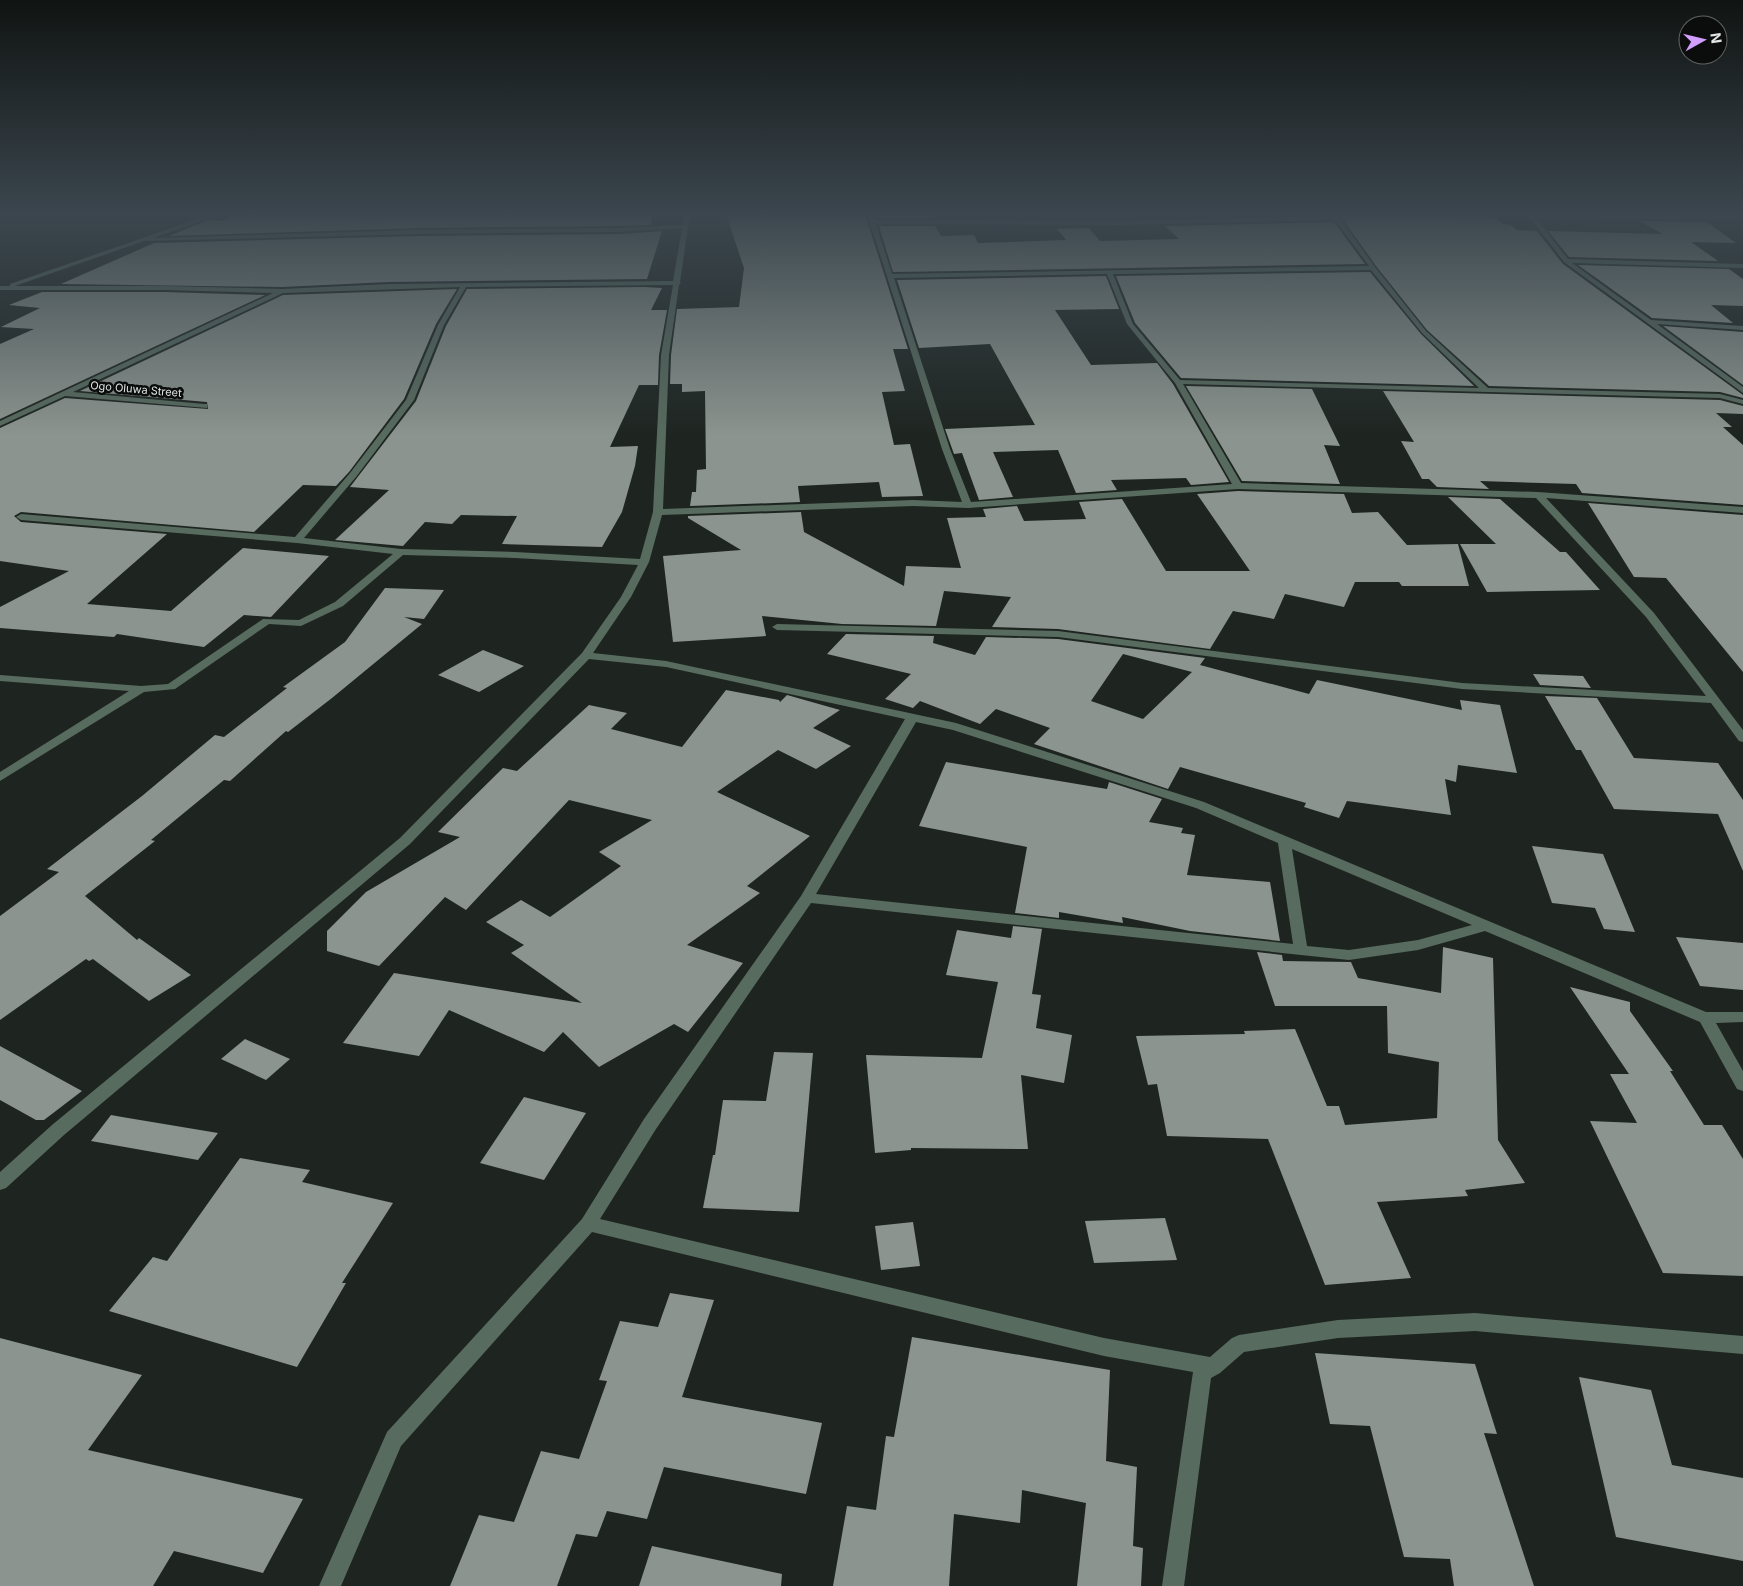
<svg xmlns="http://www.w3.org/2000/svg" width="1743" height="1586" font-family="Inter,sans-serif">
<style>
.building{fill:#8b948e;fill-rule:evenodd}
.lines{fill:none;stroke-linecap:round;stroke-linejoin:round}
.minor{fill:#586b5f;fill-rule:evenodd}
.labels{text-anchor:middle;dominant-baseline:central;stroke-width:5;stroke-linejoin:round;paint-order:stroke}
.far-street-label{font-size:11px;fill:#e1e6e3;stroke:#0a0d0c}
</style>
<rect width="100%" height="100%" fill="#1e2521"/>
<g class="building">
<path d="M233 214H359L357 217 459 214H650L652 216 651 225 620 226 419 228 169 236 208 220 222 221Z"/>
<path d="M726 214H865L908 349H893L905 391 882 392 894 445 910 444 923 496 882 497 879 482 798 486 800 502 690 506 692 492H696L697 470 706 469 705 391 682 392V384H670L671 355 677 309 739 307 744 268Z"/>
<path d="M875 214H927L930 218H876Z"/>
<path d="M1302 214H1329L1155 217Z"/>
<path d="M1339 214 1494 217 1503 224 1511 225 1517 230 1537 231 1563 264 1743 395V398L1720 392 1489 386 1427 330 1376 266Z"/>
<path d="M1640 221 1707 222 1736 243 1691 242 1718 261 1569 257 1548 231 1663 234Z"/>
<path d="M1334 222 1365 264 893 272 879 226H935L941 236 974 235 978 243 1066 240 1057 229 1089 228 1100 241 1179 239 1165 226Z"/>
<path d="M662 231 647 279 389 282 282 287 61 284 154 243 419 236 620 234Z"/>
<path d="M1578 265 1729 269 1743 279V306L1711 305 1733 323 1652 318Z"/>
<path d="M1370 272 1421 334 1474 386 1181 378 1135 323 1116 276Z"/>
<path d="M1106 276 1119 309 1055 310 1091 365 1157 363 1173 384 1229 482 1191 485 1186 478 1111 480 1117 490 1076 493 1058 450 993 452 1013 497 979 500 962 453 954 454 945 429 1035 425 990 344 919 348 897 280Z"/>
<path d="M644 287 662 288 651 310H667L659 355 658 385H639L610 447 638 446 635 466 622 512 602 547 502 544 517 516 461 515 452 524 425 522 403 546 335 540 389 490 350 487 416 401 446 326 467 289Z"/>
<path d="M457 289 436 324 404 399 349 472 336 486 303 485 254 532 21 512 14 516 21 522 167 534 87 604 171 611 243 548 329 556 271 617 244 615 204 647 117 634 114 637 0 628V607L69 571 0 561V428L65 398 208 409 207 402 80 391 283 295Z"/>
<path d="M42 292H164L265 295 0 419V344L34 329 1 327 40 308 9 305Z"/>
<path d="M1663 326 1743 332V385Z"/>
<path d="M1186 386 1312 389 1340 446 1324 445 1340 484 1242 481Z"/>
<path d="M1383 391 1720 400 1743 406V414L1716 413 1732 427H1723L1743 445V505L1582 493 1576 484 1480 481 1489 489 1437 487 1429 479H1422L1401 441 1414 442Z"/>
<path d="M1238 491 1344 494 1352 513 1378 512 1407 545 1458 544 1469 586H1402L1399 582H1355L1344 607 1285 594 1274 619 1233 611 1210 649 1058 629 992 627 1011 597 944 591 936 626 842 624 762 616 766 636 673 642 663 556 741 550 688 518V516L801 512 804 532 904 586 906 566 961 568 947 518 986 517 983 509 1017 506 1024 521 1086 519 1079 502 1122 499 1166 571H1250L1197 494Z"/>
<path d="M1448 497 1500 499 1560 552H1566L1600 590 1487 592 1460 544H1496Z"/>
<path d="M1588 503 1743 515V672L1666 578 1634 577Z"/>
<path d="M385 588 444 590 424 619 404 617 422 624 332 698 288 732 286 731 230 781 224 780 151 840 155 841 85 896 137 940 139 938 191 975 149 1001 93 959 89 961 86 959 0 1020V916L59 872 47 869 142 796 215 735 224 737 287 688 283 687 345 642Z"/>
<path d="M846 634 934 636 933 643 975 655 986 637 1058 639 1205 658 1200 665 1309 694 1317 680 1462 710 1460 700 1500 705 1517 773 1458 765 1456 782 1445 779 1451 815 1347 801 1339 818 1304 807 1306 803 1180 767 1168 789 1034 744 1050 728 996 709 980 724 920 701 913 708 885 699 911 674 827 654ZM1123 654 1192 672 1143 719 1091 701Z"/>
<path d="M483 650 524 666 479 692 438 675Z"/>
<path d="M1533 674 1583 676 1591 688 1540 685Z"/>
<path d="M726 690 779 700 780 702 787 695 840 710 813 728 851 746 816 769 778 750 717 792 810 836 747 886 760 893 687 945 743 963 688 1032 674 1024 599 1067 563 1032 544 1052 449 1010 419 1056 343 1043 394 973 582 1003 511 953 524 945 486 922 521 900 550 917 621 866 599 852 652 820 569 800 466 910 445 897 379 966 327 951V931L366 892 460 837 438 832 503 768 517 771 589 705 627 713 611 729 682 747Z"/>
<path d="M1545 696 1597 698 1634 758 1718 763 1743 800V871L1718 814 1614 809 1581 750H1576Z"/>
<path d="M946 762 1107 789 1109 782 1162 799 1149 822 1183 828 1181 833 1195 835 1187 875 1270 882 1280 941 1190 931 1122 917 1123 923 1059 912V918L1015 913 1027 847 919 826Z"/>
<path d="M1532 846 1603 854 1635 932 1604 929 1595 908 1552 903Z"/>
<path d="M1013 926 1042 929 1032 994 1041 995 1036 1028 1072 1035 1064 1083 1021 1075 1028 1149 911 1148V1150L875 1153 866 1055 982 1058 998 982 946 975 957 930 1011 938Z"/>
<path d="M1676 937 1743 943V990L1700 986Z"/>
<path d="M1443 947 1493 958 1498 1140 1525 1183 1465 1190 1468 1196 1377 1202 1411 1278 1325 1285 1268 1139 1167 1136 1157 1084 1148 1085 1136 1036 1245 1034 1244 1031 1295 1029 1327 1106H1339L1345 1125 1437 1118 1439 1062 1388 1053 1387 1006H1275L1257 952 1282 955 1283 961 1351 962 1358 978 1441 993Z"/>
<path d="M1570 987 1630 1002V1011L1673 1071H1670L1704 1125H1722L1743 1159V1276L1663 1273 1590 1121 1637 1123 1610 1074H1629Z"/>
<path d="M245 1039 290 1059 266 1080 221 1059Z"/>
<path d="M0 1046 82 1091 44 1120H36L0 1100Z"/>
<path d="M774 1052 813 1053 799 1212 703 1208 713 1155H715L723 1100 766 1101Z"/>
<path d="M524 1097 586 1113 544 1180 480 1163Z"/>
<path d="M111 1115 122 1117 218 1133 198 1160 91 1141Z"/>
<path d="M240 1158 310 1170 302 1182 393 1203 342 1283H346L297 1367 109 1311 153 1257 167 1261Z"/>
<path d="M1165 1218 1177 1260 1094 1263 1085 1221Z"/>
<path d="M913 1222 920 1266 881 1270 875 1226Z"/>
<path d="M670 1293 714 1300 682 1397 822 1423 806 1494 664 1467 647 1519 607 1511 597 1537 576 1534 557 1586H450L479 1515 514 1522 541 1451 579 1459 607 1381 599 1380 620 1321 658 1327Z"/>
<path d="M912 1337 1110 1370 1106 1461 1137 1467 1133 1546 1143 1548 1141 1586H1077L1086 1503 1022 1490 1020 1523 954 1514 949 1586H833L847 1506 876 1510 886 1436 894 1437Z"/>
<path d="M0 1338 142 1375 88 1450 303 1499 263 1573 174 1551 153 1586H0Z"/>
<path d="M1315 1353 1475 1364 1497 1434 1484 1433 1534 1586H1454L1450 1559 1404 1557 1370 1426 1330 1424Z"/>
<path d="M1579 1377 1651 1390 1672 1465 1743 1478V1561L1616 1537Z"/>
<path d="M652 1546 782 1574 781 1586H639Z"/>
</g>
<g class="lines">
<g class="minor">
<path d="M212 214H220L153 238 419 230 620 228 683 225 684 214H690L680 282 681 283 679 285 669 355 663 509 913 500 962 502 942 449 867 214H873L875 220 1122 221 1333 216 1331 214H1337L1375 267 1426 331 1488 388 1720 394 1743 400V404L1720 398 1183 384 1241 483 1538 492 1743 507V513L1546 498 1654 613 1743 730V742L1739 741 1711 703 1462 689 1058 637 777 630 772 627 777 624 1058 631 1462 683 1706 696 1646 617 1536 498 1238 489 968 508 913 506 662 515 649 562 631 597 593 653 666 661 956 723 1204 802 1706 1012H1743V1022L1716 1023 1743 1071V1091L1737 1089 1700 1022 1485 931 1418 950 1349 960 811 903 656 1129 600 1219 1104 1338 1210 1357 1232 1338 1239 1335 1338 1320 1475 1313 1743 1336V1354L1475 1331 1338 1338 1244 1352 1220 1373 1211 1378 1184 1586H1162L1193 1372 1104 1356 592 1232 401 1446 341 1586H319L387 1432 582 1219 644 1119 801 896 905 719 666 667 589 659 410 844 64 1135 6 1188 0 1190V1172L52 1125 400 838 582 653 621 597 638 565 515 558 403 555 343 606 301 626 269 624 175 689 144 692 0 781V772L129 691 0 681V675L141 686 168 684 263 619 299 620 335 602 393 554 297 543 21 520 16 517 21 514 295 537 350 473 406 400 438 325 460 287 283 293 73 392 204 404H207V408L65 396 0 426V421L273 293 164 290H0V286H10V284ZM1335 220 1369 266 892 274 876 224 1122 225ZM682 228 673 281 389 284 282 289 164 286H15L144 241 419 234 620 232ZM1371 270 1422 333 1479 388 1180 380 1133 324 1113 274ZM1107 274 1127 324 1175 383 1232 484 971 502 950 449 894 278ZM673 285 661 355 653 512 640 559 515 552 401 549 304 538 356 477 414 400 444 325 466 287ZM916 722 953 730 1196 808 1278 843 1293 944 816 894ZM1292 849 1472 925 1418 940 1349 950 1307 946Z"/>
<path d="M1527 214 1743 216V220L1536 218 1568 259 1743 264V268L1572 263 1651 320 1743 326V330L1657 324 1743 387V393L1564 262Z"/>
</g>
</g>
<linearGradient id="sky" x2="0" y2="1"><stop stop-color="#101412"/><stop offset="0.49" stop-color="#3b464e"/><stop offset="1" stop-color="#3b464e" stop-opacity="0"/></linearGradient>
<rect width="1743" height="436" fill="url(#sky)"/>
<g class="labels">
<g class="far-street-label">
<text transform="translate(136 389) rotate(5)">Ogo Oluwa Street</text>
</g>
</g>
<g transform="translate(1703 40) rotate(82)"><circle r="24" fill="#0a0d0c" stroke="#606462"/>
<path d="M0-4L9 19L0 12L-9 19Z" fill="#d19dfe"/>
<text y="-8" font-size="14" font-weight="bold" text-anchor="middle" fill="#e1e6e3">N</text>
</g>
</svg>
